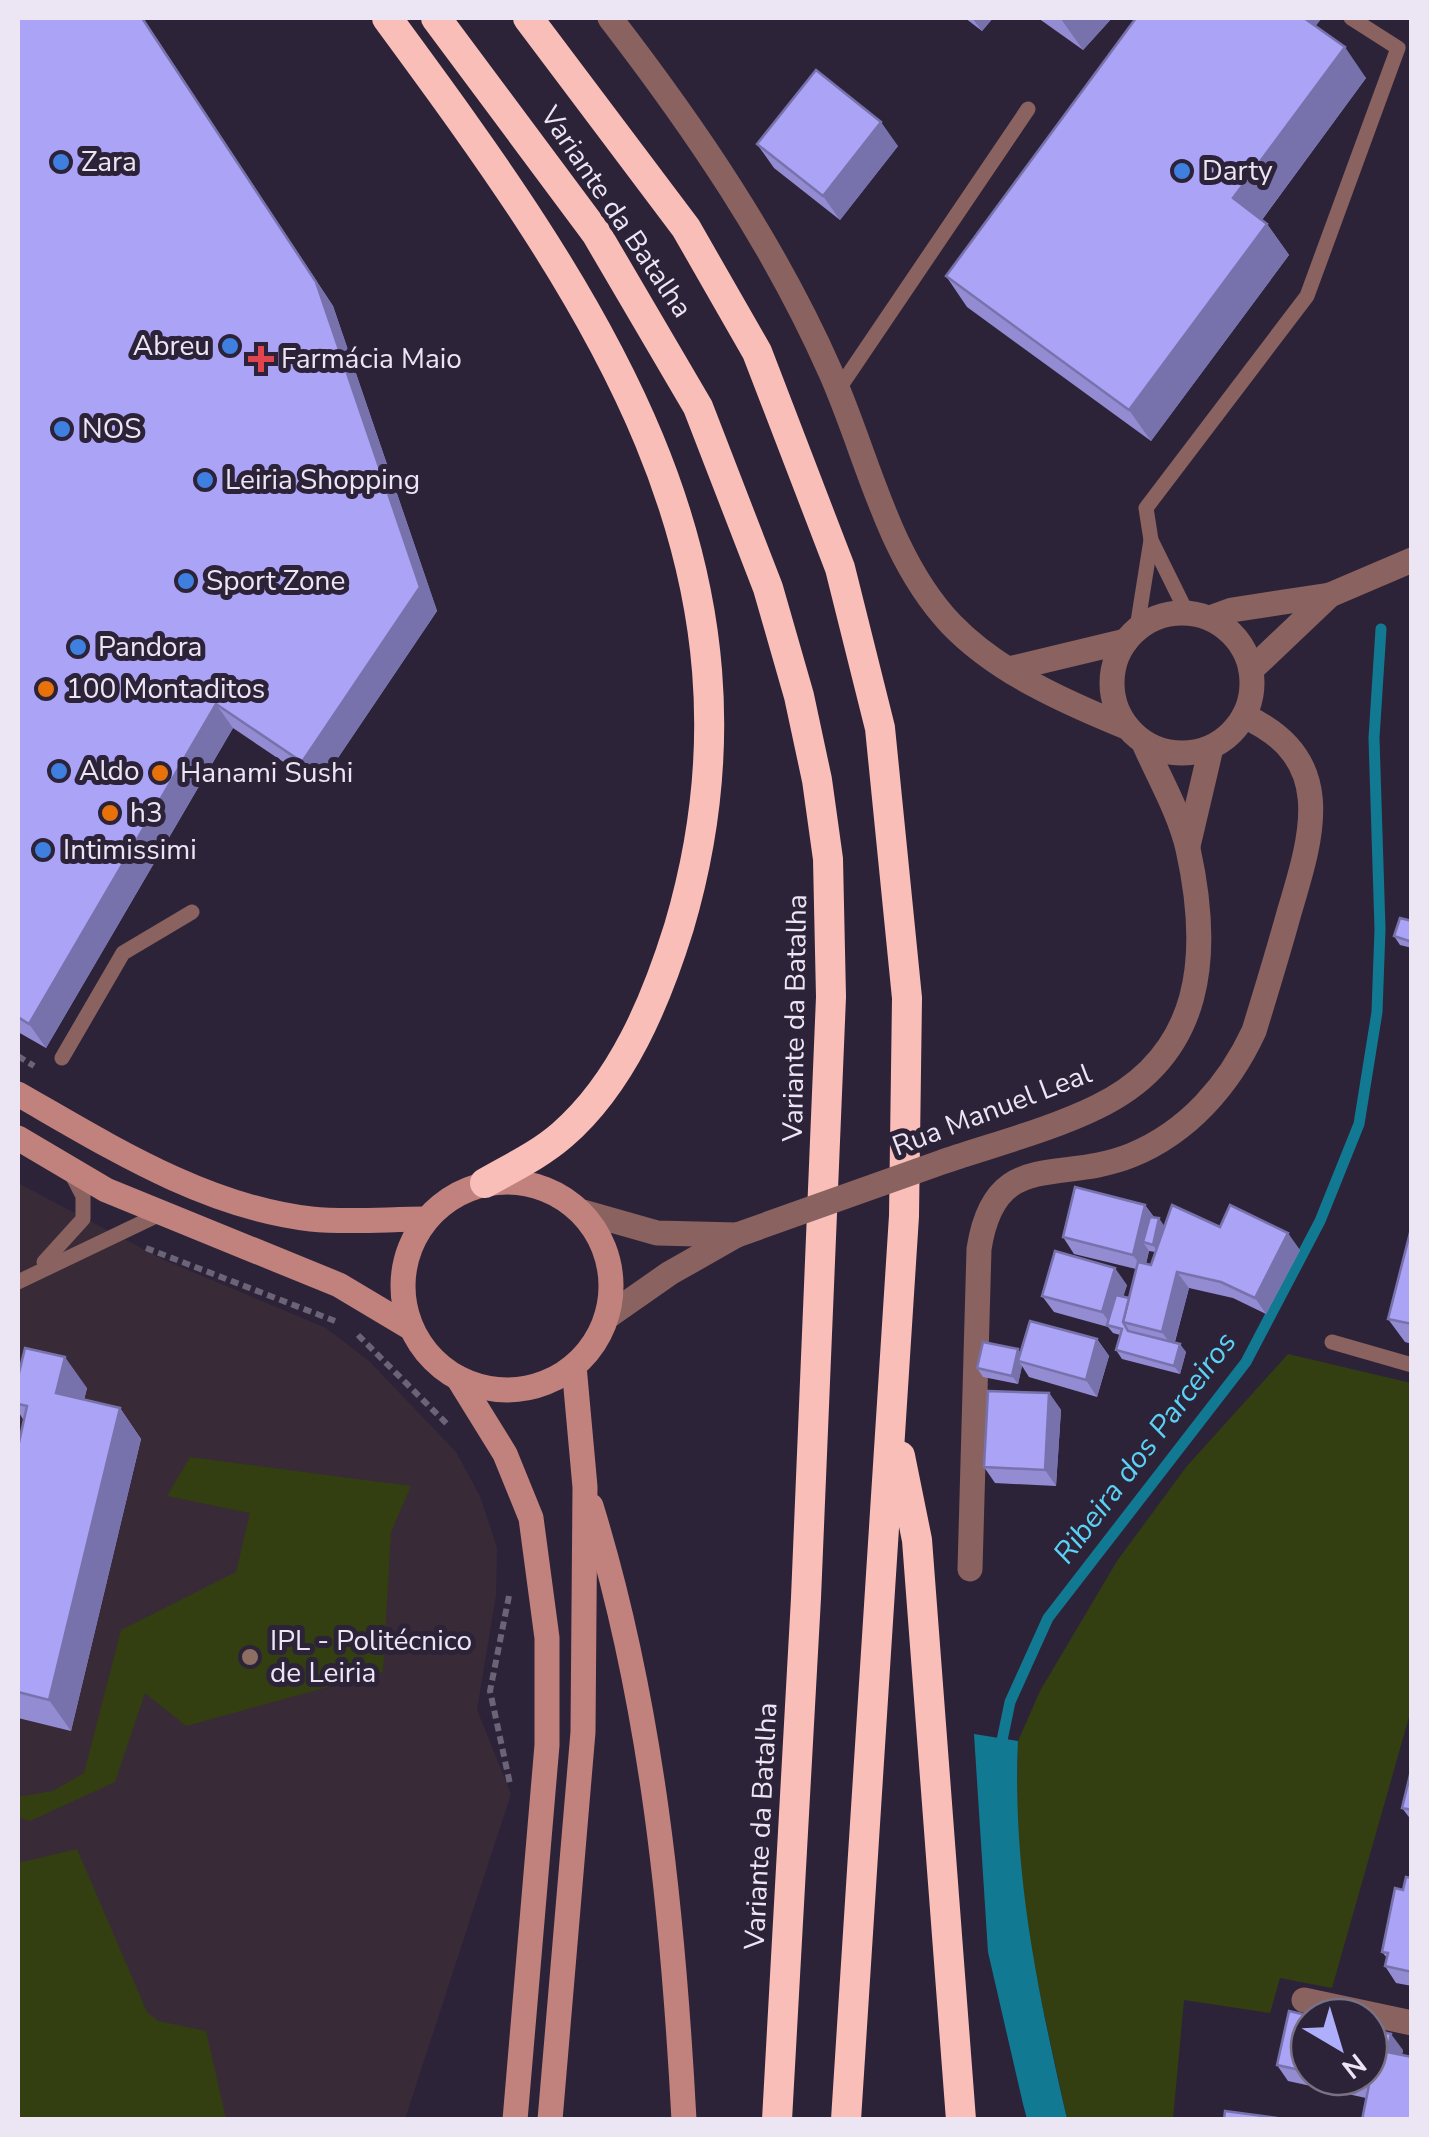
<svg xmlns="http://www.w3.org/2000/svg" width="1429" height="2137" font-family="'Nunito Sans',sans-serif">
<style>
.education{fill:#382a37}
.green{fill:#333f11}
.water{fill:#127993}
.lines{fill:none;stroke-linecap:round;stroke-linejoin:round}
.stream{stroke:#127993;stroke-width:11}
.path{stroke:#6b6376;stroke-width:6;stroke-dasharray:8 5;stroke-linecap:butt}
.service{stroke:#8a625f;stroke-width:15}
.minor{stroke:#8a625f;stroke-width:25}
.tertiary{stroke:#8a625f;stroke-width:25}
.secondary{stroke:#c1827d;stroke-width:25}
.motorway{stroke:#fabeb9;stroke-width:30}
.tertiary-bridge{stroke:#8a625f;stroke-width:25}
.wall{fill:#938cd3;fill-rule:evenodd}
.shaded-wall{fill:#7872ac}
.building{fill:#aba3f5;stroke:#7872ac;stroke-width:2.5}
.shop-dot{fill:#3f7fe0;stroke:#2d2339;stroke-width:4}
.health-dot{fill:#e0444e;stroke:#2d2339;stroke-width:4}
.food-dot{fill:#e8710a;stroke:#2d2339;stroke-width:4}
.education-dot{fill:#8d6e63;stroke:#2d2339;stroke-width:4}
.labels{text-anchor:middle;dominant-baseline:central;stroke-width:10;stroke-linejoin:round;paint-order:stroke}
.poi-label{font-size:28px;fill:#ebe5f4;stroke:#2d2339;text-anchor:start}
.street-label{font-size:28px;fill:#ebe5f4;stroke:#2d2339}
.water-label{font-size:30px;font-style:italic;fill:#59d2f5;stroke:#2d2339}
</style>
<rect width="100%" height="100%" fill="#2d2339"/>
<path class="education" d="M18 1183 164 1260 326 1328 369 1361 456 1452 480 1496 497 1548 496 1595 477 1710 511 1794 405 2119H18Z"/>
<g class="green">
<path d="M1288 1354 1411 1383V1710L1332 1988 1280 1978 1270 2013 1184 2000 1173 2119H1067L1026 1930 1016 1851 1018 1741 1040 1691 1117 1561 1187 1466Z"/>
<path d="M190 1457 411 1486 391 1532 383 1672 186 1726 145 1693 115 1782 30 1821 18 1817V1797L53 1791 84 1773 121 1630 236 1572 250 1513 167 1496Z"/>
<path d="M77 1849 147 2012 158 2021 206 2031 226 2119H18V1863Z"/>
</g>
<path class="water" d="M974 1734 1018 1741C1012 1873 1038 1991 1067 2119H1027L1023 2104 988 1952Z"/>
<g class="lines">
<path class="stream" d="M1000 1750 1010 1702 1048 1618 1246 1362 1320 1221 1359 1124 1377 1012 1380 929 1374 738 1381 629"/>
<g class="path">
<path d="M18 1056 34 1066"/>
<path d="M146 1248 335 1321"/>
<path d="M358 1335 448 1425"/>
<path d="M509 1596 490 1691 510 1784"/>
</g>
<g class="service">
<path d="M838 390 1028 109"/>
<path d="M1151 540 1187 613"/>
<path d="M1137 628 1151 540 1146 508 1307 296 1398 48 1351 18"/>
<path d="M62 1058 123 953 192 912"/>
<path d="M44 1262 83 1219V1196L71 1173"/>
<path d="M18 1282 158 1215"/>
<path d="M1332 1342 1412 1365"/>
</g>
<g class="minor">
<path d="M610 18C694 127 774 244 830 371 867 453 887 557 951 624 997 672 1065 702 1126 727"/>
<path d="M1009 669 1126 641"/>
<path d="M970 1569 979 1249C995 1147 1058 1185 1132 1155 1188 1132 1229 1085 1254 1031 1266 992 1278 953 1289 913 1313 833 1337 758 1244 716"/>
<path d="M1304 2000 1412 2023"/>
</g>
<g class="tertiary">
<circle cx="1182" cy="683" r="70"/>
<path d="M1210 618 1232 610 1330 595 1412 560"/>
<path d="M1251 670 1330 595"/>
<path d="M1188 846 1211 748"/>
<path d="M945 1161C995 1144 1050 1130 1097 1107 1205 1055 1211 953 1188 849 1180 813 1158 776 1144 743"/>
<path d="M583 1212 657 1233 737 1235"/>
<path d="M607 1317 670 1273 737 1235"/>
</g>
<g class="secondary">
<path d="M18 1094C109 1146 205 1207 311 1219 348 1223 388 1219 426 1219"/>
<path d="M18 1138 106 1190 339 1285 411 1328"/>
<circle cx="507" cy="1286" r="104"/>
<path d="M458 1378 505 1454 531 1518 547 1638V1745L515 2120"/>
<path d="M591 1506C652 1704 673 1913 684 2120"/>
<path d="M550 2120 583 1732 585 1487 574 1366"/>
</g>
<g class="motorway">
<path d="M387 18C590 294 786 565 679 927 656 1001 622 1083 562 1135 539 1155 511 1168 485 1183"/>
<path d="M436 18 596 233 698 407 768 588 799 696 817 780 828 859 831 997 806 1598 777 2120"/>
<path d="M528 18 686 228 757 352 840 568 880 728 907 998 904 1216 846 2120"/>
<path d="M900 1456 917 1540 961 2120"/>
</g>
<path class="tertiary-bridge" d="M737 1235 945 1161"/>
</g>
<g class="wall">
<path d="M18 18H143L333 306 437 611 319 786 233 728 46 1048 18 1032Z"/>
<path d="M965 18H993L982 31Z"/>
<path d="M1038 18H1112L1083 50Z"/>
<path d="M1316 26 1366 78 1262 220 1267 224 1289 255 1151 441 967 307 946 276Z"/>
<path d="M757 144 898 146 840 220 774 168Z"/>
<path d="M1412 921V948L1400 945 1394 936Z"/>
<path d="M1145 1205 1154 1217 1164 1226 1220 1227 1300 1250 1266 1314 1233 1298 1189 1288 1175 1342 1186 1352 1180 1374 1122 1359 1116 1350 1120 1335 1113 1333 1108 1327 1054 1312 1042 1296 1127 1285 1123 1296 1129 1298 1136 1269 1074 1254 1063 1237ZM1149 1251 1155 1252 1151 1265 1146 1264Z"/>
<path d="M1412 1225V1344L1405 1342 1388 1319Z"/>
<path d="M1097 1339 1109 1356 1097 1397 1029 1377 1022 1366 1018 1384 983 1377 977 1368 1020 1353Z"/>
<path d="M18 1377 87 1388 84 1400 120 1408 141 1439 71 1731 18 1718V1447L24 1421 18 1411Z"/>
<path d="M1049 1393 1061 1410 1056 1486 995 1483 984 1467Z"/>
<path d="M1412 1775V1821L1402 1808Z"/>
<path d="M1412 1878V1986L1396 1983 1385 1966 1387 1958 1382 1952 1403 1890Z"/>
<path d="M1309 2017V2077H1369L1403 2050 1402 2055 1366 2098 1288 2081 1277 2065Z"/>
</g>
<g class="shaded-wall">
<path d="M142 18 333 306 437 611 319 786 302 762Z"/>
<path d="M972 18H993L982 31Z"/>
<path d="M1063 18H1112L1083 50 1061 19Z"/>
<path d="M1296 18H1322L1308 36Z"/>
<path d="M1345 47 1366 78 1255 229 1233 198Z"/>
<path d="M881 122 898 146 840 220 823 196Z"/>
<path d="M1267 224 1289 255 1151 441 1129 410Z"/>
<path d="M216 704 233 728 46 1048 29 1024Z"/>
<path d="M1145 1205 1156 1221 1143 1242 1149 1251 1144 1271 1133 1255Z"/>
<path d="M1159 1218 1165 1227 1158 1253 1153 1245Z"/>
<path d="M1288 1233 1300 1250 1266 1314 1255 1298Z"/>
<path d="M1115 1268 1127 1285 1114 1327 1112 1326 1102 1312Z"/>
<path d="M1177 1272 1189 1288 1173 1348 1162 1332Z"/>
<path d="M1097 1339 1109 1356 1097 1397 1086 1380Z"/>
<path d="M1180 1344 1186 1352 1180 1374 1174 1366Z"/>
<path d="M1018 1349 1024 1357 1018 1361 1022 1366 1018 1384 1012 1376Z"/>
<path d="M65 1357 87 1388 78 1424 56 1393Z"/>
<path d="M1049 1393 1061 1410 1056 1486 1045 1470Z"/>
<path d="M120 1408 141 1439 71 1731 49 1700Z"/>
<path d="M1391 2034 1403 2050 1399 2068 1387 2052Z"/>
</g>
<g class="building">
<path d="M18 18H142L316 282 420 587 302 762 216 704 29 1024 18 1017Z"/>
<path d="M1136 18H1304L1345 47 1233 198 1267 224 1129 410 946 276Z"/>
<path d="M816 70 881 122 823 196 757 144Z"/>
<path d="M1400 918 1412 921V942L1394 936Z"/>
<path d="M1075 1187 1145 1205 1133 1255 1063 1237Z"/>
<path d="M1172 1205 1220 1227 1230 1205 1288 1233 1255 1298 1221 1282 1177 1272 1162 1332 1123 1322 1138 1262 1151 1265Z"/>
<path d="M1150 1217 1159 1218 1153 1245 1143 1242Z"/>
<path d="M1412 1225V1324L1388 1319Z"/>
<path d="M1055 1251 1115 1268 1102 1312 1042 1296Z"/>
<path d="M1116 1295 1129 1298 1123 1322 1128 1331 1180 1344 1174 1366 1116 1350 1122 1329 1107 1325Z"/>
<path d="M1030 1321 1097 1339 1086 1380 1018 1361Z"/>
<path d="M983 1342 1018 1349 1012 1376 977 1368Z"/>
<path d="M25 1348 65 1357 56 1393 120 1408 49 1700 18 1692V1447L27 1406 18 1404V1377Z"/>
<path d="M988 1391 1049 1393 1045 1470 984 1467Z"/>
<path d="M1410 1775H1412V1810L1402 1808Z"/>
<path d="M1406 1877 1412 1878V1972L1385 1966 1388 1953 1382 1952 1395 1888 1403 1890Z"/>
<path d="M1289 2011 1315 2017H1309V2072L1277 2065Z"/>
<path d="M1369 2029 1391 2034 1387 2052 1412 2057V2120H1362L1369 2085 1333 2077H1369Z"/>
<path d="M1225 2111 1277 2118 1276 2120H1224Z"/>
</g>
<g class="shop-dot">
<circle cx="61" cy="162" r="10"/>
<circle cx="1182" cy="171" r="10"/>
<circle cx="230" cy="346" r="10"/>
<circle cx="62" cy="429" r="10"/>
<circle cx="205" cy="480" r="10"/>
<circle cx="186" cy="581" r="10"/>
<circle cx="78" cy="647" r="10"/>
<circle cx="59" cy="771" r="10"/>
<circle cx="43" cy="850" r="10"/>
</g>
<path class="health-dot" d="M256 344h10v10h10v10h-10v10h-10v-10h-10v-10h10z"/>
<g class="food-dot">
<circle cx="46" cy="689" r="10"/>
<circle cx="160" cy="773" r="10"/>
<circle cx="110" cy="813" r="10"/>
</g>
<circle class="education-dot" cx="250" cy="1657" r="10"/>
<g class="labels">
<g class="poi-label">
<text x="81" y="162">Zara</text>
<text x="1202" y="171">Darty</text>
<text x="210" y="346" text-anchor="end">Abreu</text>
<text x="281" y="359">Farmácia Maio</text>
<text x="82" y="429">NOS</text>
<text x="225" y="480">Leiria Shopping</text>
<text x="206" y="581">Sport Zone</text>
<text x="98" y="647">Pandora</text>
<text x="66" y="689">100 Montaditos</text>
<text x="79" y="771">Aldo</text>
<text x="180" y="773">Hanami Sushi</text>
<text x="130" y="813">h3</text>
<text x="63" y="850">Intimissimi</text>
<text x="270" y="1641">IPL - Politécnico<tspan x="270" dy="32">de Leiria</tspan></text>
</g>
<g class="street-label">
<text transform="translate(616 212) rotate(56)">Variante da Batalha</text>
<text transform="translate(795 1018) rotate(-89)">Variante da Batalha</text>
<text transform="translate(992 1110) rotate(-21)">Rua Manuel Leal</text>
<text transform="translate(761 1826) rotate(-87)">Variante da Batalha</text>
</g>
<g class="water-label">
<text transform="translate(1145 1448) rotate(-53)">Ribeira dos Parceiros</text>
</g>
</g>
<rect width="1429" height="2137" fill="none" stroke="#ebe5f4" stroke-width="40"/>
<g transform="translate(1339 2047) rotate(142)"><circle r="48" fill="#2d2339" stroke="#797184" stroke-width="2.5"/>
<path d="M0-8L18 38L0 25L-18 38Z" fill="#adaffb"/>
<text y="-15" font-size="28" font-weight="bold" text-anchor="middle" fill="#ebe5f4">N</text>
</g>
</svg>
